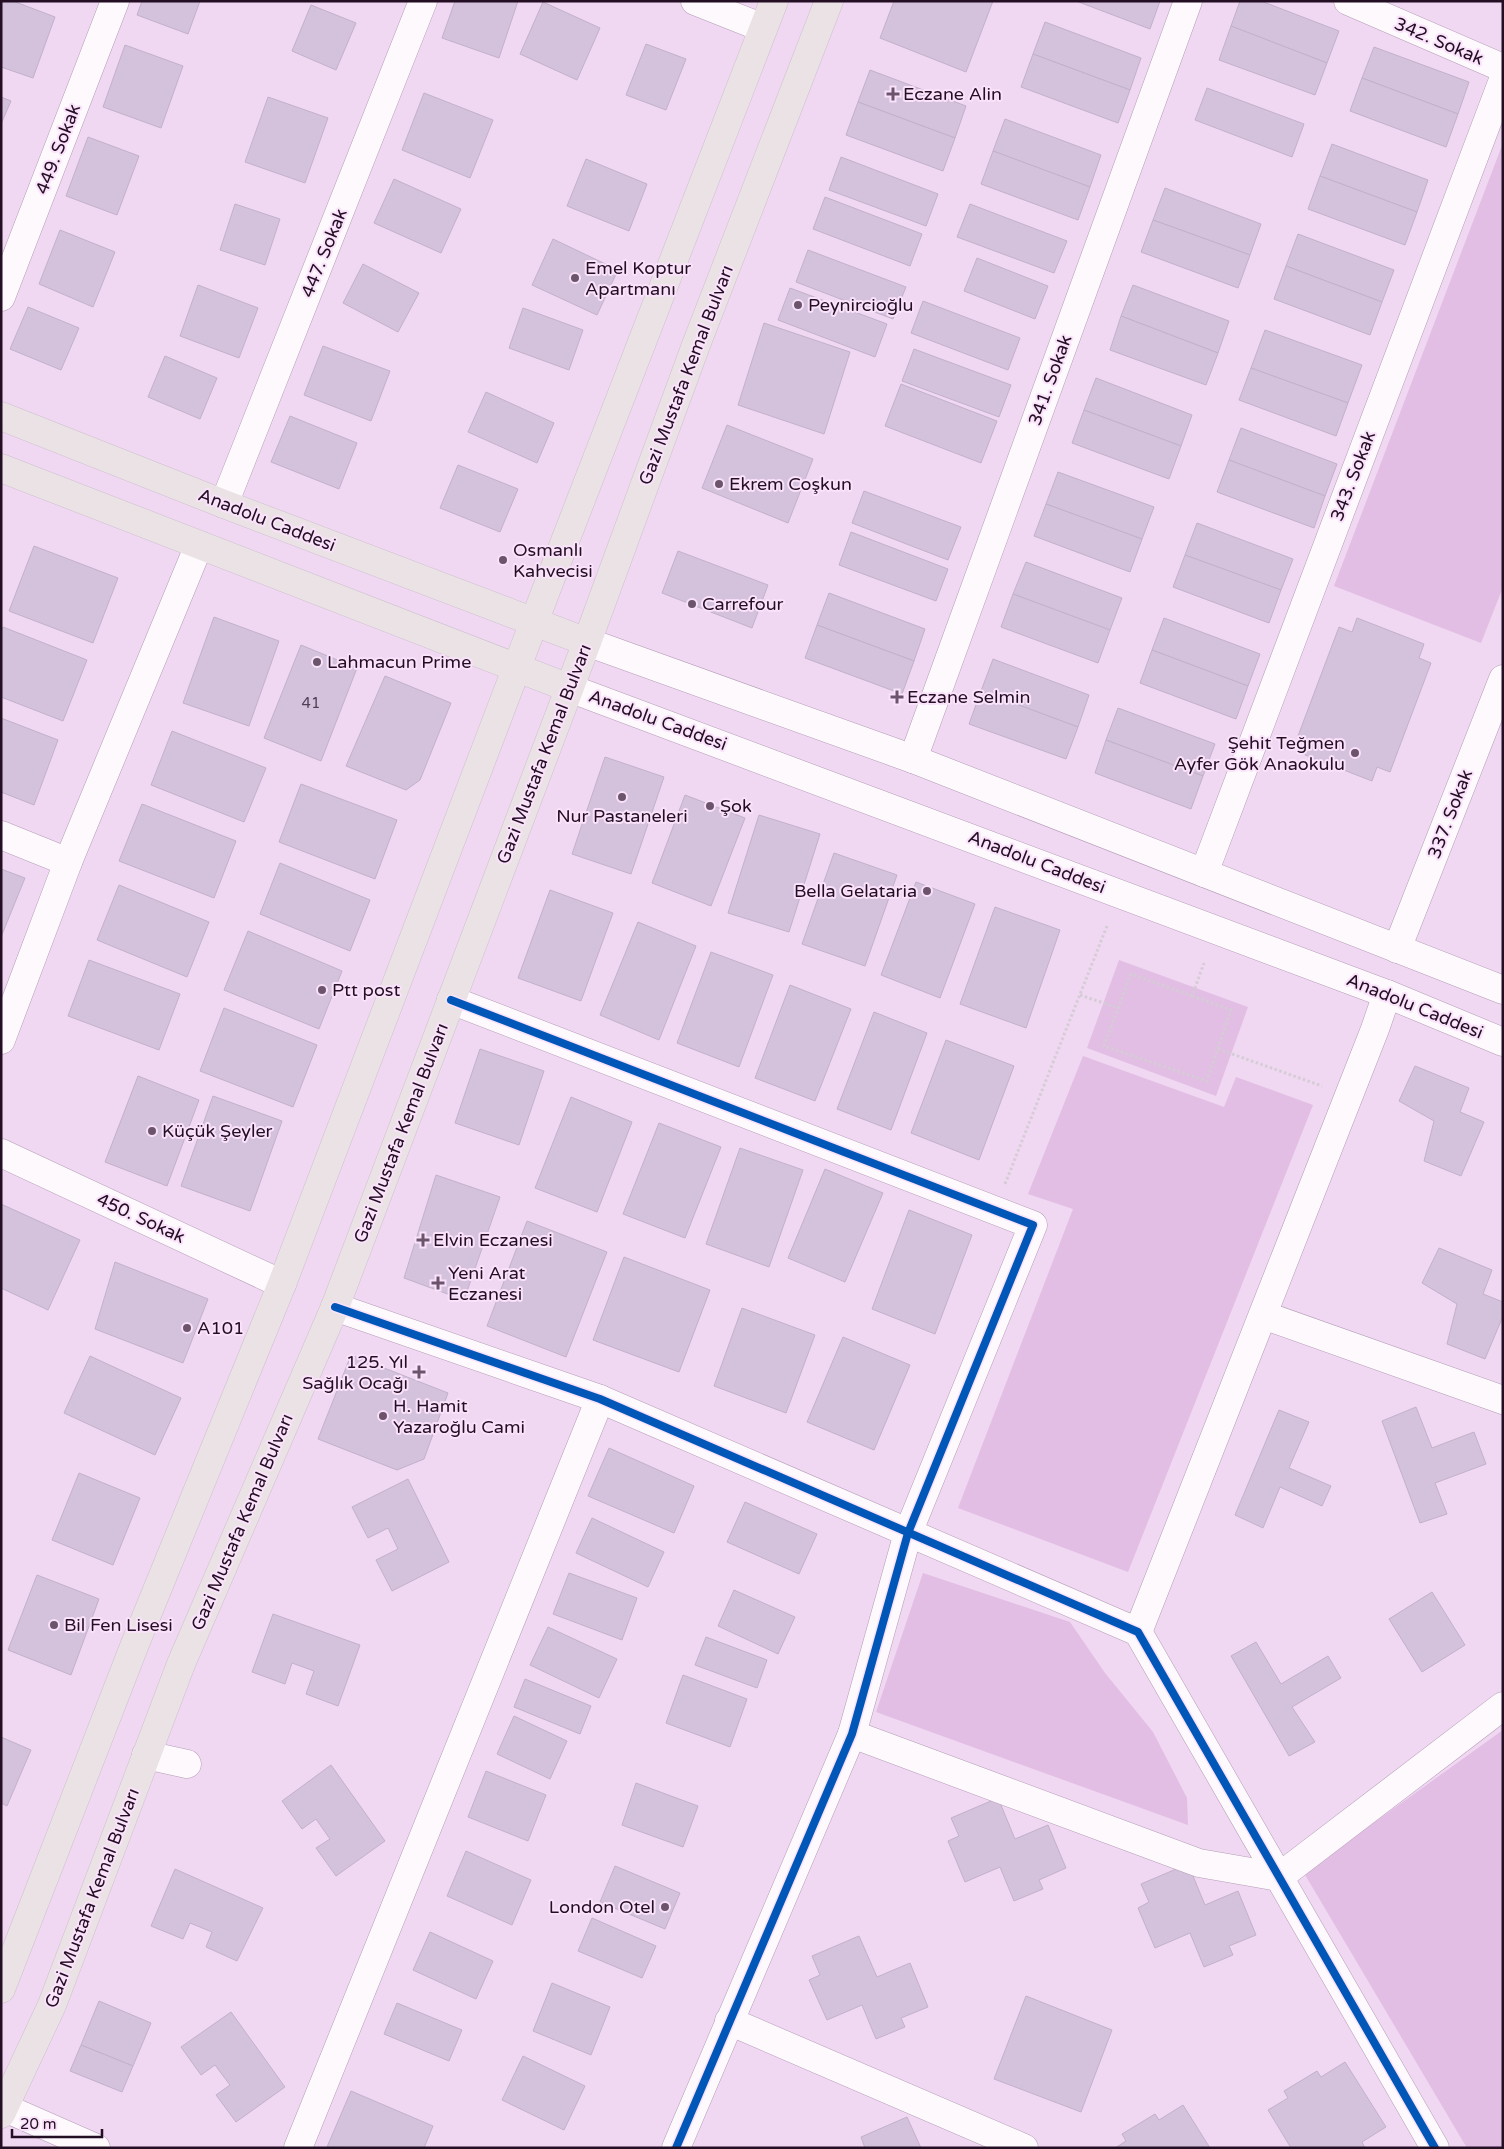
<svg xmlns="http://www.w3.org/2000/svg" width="1504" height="2149" font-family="'Varela Round',sans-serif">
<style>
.green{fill:#e2bde4}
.building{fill:#d4c2dc;stroke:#c2b1ca}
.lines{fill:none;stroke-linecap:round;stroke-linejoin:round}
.minor-casing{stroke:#b49eb6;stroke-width:29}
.major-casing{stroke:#cdc0ce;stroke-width:29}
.path{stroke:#d5cdd5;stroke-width:3;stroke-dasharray:2.5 2.5;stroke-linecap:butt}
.minor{stroke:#fdf9fd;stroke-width:28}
.major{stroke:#ebe2e5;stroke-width:28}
.cycleway-casing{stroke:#fae2fb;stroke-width:11}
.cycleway{stroke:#0057b8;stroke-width:8}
.poi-dot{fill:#6b546c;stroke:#fae2fb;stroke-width:2}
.labels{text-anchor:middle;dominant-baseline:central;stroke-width:4;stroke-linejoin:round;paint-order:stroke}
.number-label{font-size:15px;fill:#523e55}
.street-label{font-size:18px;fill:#230e24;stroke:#fae2fb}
.poi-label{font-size:18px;fill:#230e24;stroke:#fae2fb;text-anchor:start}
</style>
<rect width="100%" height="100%" fill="#f0d7f2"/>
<g class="green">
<path d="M1503 143V587L1481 643 1334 586Z"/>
<path d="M1119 960 1248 1007 1216 1096 1087 1048Z"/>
<path d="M1083 1056 1224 1107 1236 1077 1313 1105 1128 1572 958 1508 1073 1209 1028 1194Z"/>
<path d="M923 1573 1070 1622 1105 1673 1153 1732 1187 1798 1188 1825 876 1712Z"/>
<path d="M1503 1730V2148H1467L1304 1873Z"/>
</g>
<g class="building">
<path d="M1 1H13L55 17 33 78 1 67Z"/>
<path d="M142 1H200L188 34 137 15Z"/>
<path d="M455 1H518L499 58 442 38Z"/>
<path d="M894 1H993L966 72 880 38Z"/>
<path d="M1076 1H1160L1150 29Z"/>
<path d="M1240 1H1261L1339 31 1327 63 1231 26Z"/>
<path d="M543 2 600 28 577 80 520 54Z"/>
<path d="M311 5 356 23 336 70 292 51Z"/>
<path d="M1045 22 1141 58 1130 90 1033 54Z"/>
<path d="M1231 26 1327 63 1315 95 1219 60Z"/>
<path d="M646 44 686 59 666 110 626 95Z"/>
<path d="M125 45 183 66 161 128 103 107Z"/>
<path d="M1374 47 1469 82 1458 114 1362 78Z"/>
<path d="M1033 54 1130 90 1118 123 1021 87Z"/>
<path d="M870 70 966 106 955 138 858 102Z"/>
<path d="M1362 78 1458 114 1446 147 1350 111Z"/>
<path d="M1207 88 1304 124 1292 157 1195 120Z"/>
<path d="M424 93 493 120 470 178 402 150Z"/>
<path d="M1 97 11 101 1 124Z"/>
<path d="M268 97 328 118 305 183 245 162Z"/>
<path d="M858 102 955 138 943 171 846 135Z"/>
<path d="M1005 119 1101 155 1090 187 993 151Z"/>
<path d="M88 137 139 156 117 215 66 196Z"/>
<path d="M1332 144 1428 180 1417 212 1320 176Z"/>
<path d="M993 151 1090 187 1078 220 981 184Z"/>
<path d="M841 157 938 194 926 226 829 190Z"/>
<path d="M586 159 647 184 629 231 567 206Z"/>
<path d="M1320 176 1417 212 1405 245 1308 209Z"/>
<path d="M394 179 461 209 441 253 374 223Z"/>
<path d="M1165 188 1261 224 1250 255 1153 220Z"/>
<path d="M825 197 922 234 910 266 813 229Z"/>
<path d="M235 204 280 219 265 265 220 250Z"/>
<path d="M970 204 1067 241 1054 273 957 237Z"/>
<path d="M1153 220 1250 255 1238 288 1141 252Z"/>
<path d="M60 230 115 252 93 307 39 284Z"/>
<path d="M1298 234 1394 270 1382 302 1286 266Z"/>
<path d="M553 239 618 270 597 315 532 285Z"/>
<path d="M808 250 906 287 893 319 796 282Z"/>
<path d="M977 258 1048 286 1035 319 964 291Z"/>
<path d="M363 264 419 293 398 332 343 303Z"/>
<path d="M1286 266 1382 302 1370 335 1274 299Z"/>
<path d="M198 285 258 308 239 358 180 336Z"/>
<path d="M1133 285 1229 321 1218 353 1121 316Z"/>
<path d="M790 288 887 324 875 357 778 320Z"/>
<path d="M923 301 1020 338 1008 370 911 333Z"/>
<path d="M28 307 79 328 61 370 10 349Z"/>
<path d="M523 308 583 330 569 370 509 348Z"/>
<path d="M1121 316 1218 353 1206 385 1110 350Z"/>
<path d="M764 323 850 352 824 434 738 405Z"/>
<path d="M1265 330 1362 365 1348 403 1251 368Z"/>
<path d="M323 346 390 371 371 421 304 395Z"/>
<path d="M914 349 1011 385 999 417 902 381Z"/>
<path d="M165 356 217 378 200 419 148 397Z"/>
<path d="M1251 368 1348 403 1336 436 1239 400Z"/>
<path d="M1096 378 1192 415 1181 446 1084 410Z"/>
<path d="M901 384 997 421 981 463 885 426Z"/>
<path d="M486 392 554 423 537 463 468 432Z"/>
<path d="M1084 410 1181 446 1169 479 1072 443Z"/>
<path d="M290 416 357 443 339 489 271 462Z"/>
<path d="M727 425 813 459 788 523 702 488Z"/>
<path d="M1241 428 1337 464 1325 496 1229 460Z"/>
<path d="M1229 460 1325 496 1314 528 1217 492Z"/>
<path d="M458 465 518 489 500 532 440 508Z"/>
<path d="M1058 472 1154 507 1142 539 1046 504Z"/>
<path d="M864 491 961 527 948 560 852 523Z"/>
<path d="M1046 504 1142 539 1130 572 1034 536Z"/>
<path d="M1197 523 1293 559 1281 590 1185 555Z"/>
<path d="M851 532 948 569 936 601 839 565Z"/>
<path d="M34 546 118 578 93 643 9 611Z"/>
<path d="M678 551 768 585 752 628 662 593Z"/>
<path d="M1185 555 1281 590 1269 623 1173 587Z"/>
<path d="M1026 562 1122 598 1110 630 1013 594Z"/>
<path d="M829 593 925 629 914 661 817 625Z"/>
<path d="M1013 594 1110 630 1098 663 1001 627Z"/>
<path d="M214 617 279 641 249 726 183 703Z"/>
<path d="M1164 618 1260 654 1248 686 1152 650Z"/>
<path d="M1357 618 1424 644 1419 658 1431 663 1390 772 1377 767 1372 781 1305 755 1310 741 1298 736 1339 627 1352 632Z"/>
<path d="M817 625 914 661 902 694 805 658Z"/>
<path d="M3 627 87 660 63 721 1 697V632Z"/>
<path d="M301 645 357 668 321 761 264 738Z"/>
<path d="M1152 650 1248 686 1236 719 1140 683Z"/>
<path d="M993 659 1089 695 1078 727 981 691Z"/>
<path d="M385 676 451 703 420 780 406 790 346 766Z"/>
<path d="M981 691 1078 727 1066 759 969 724Z"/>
<path d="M1118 708 1215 744 1203 776 1106 740Z"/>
<path d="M1 718 58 740 34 805 1 792Z"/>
<path d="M172 731 266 768 244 822 151 785Z"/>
<path d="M1106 740 1203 776 1191 809 1095 773Z"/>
<path d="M605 757 664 777 631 874 572 854Z"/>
<path d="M301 784 397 820 375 879 279 842Z"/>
<path d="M685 795 745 818 711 906 652 883Z"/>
<path d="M142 804 236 841 214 898 119 861Z"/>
<path d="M759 815 820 834 789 932 728 913Z"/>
<path d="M834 853 897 875 865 966 802 944Z"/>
<path d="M280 863 370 900 350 951 260 914Z"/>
<path d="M1 869 25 878 1 937Z"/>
<path d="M916 882 975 904 940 998 881 975Z"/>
<path d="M119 885 209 922 187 977 97 940Z"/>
<path d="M550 890 613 913 581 1001 518 978Z"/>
<path d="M995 907 1060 930 1026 1028 960 1004Z"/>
<path d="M638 922 696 946 659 1040 600 1015Z"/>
<path d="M248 931 342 971 319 1029 224 990Z"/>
<path d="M711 952 773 975 739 1067 677 1043Z"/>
<path d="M89 960 180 994 159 1050 68 1016Z"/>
<path d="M790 985 851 1009 815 1101 755 1078Z"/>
<path d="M224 1008 317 1045 293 1107 200 1071Z"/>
<path d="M874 1012 927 1033 891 1130 837 1109Z"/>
<path d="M946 1040 1014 1066 979 1160 911 1133Z"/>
<path d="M480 1049 544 1071 519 1145 455 1123Z"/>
<path d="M1415 1066 1469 1088 1460 1112 1484 1122 1461 1176 1424 1161 1434 1121 1399 1101Z"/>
<path d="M138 1076 199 1100 167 1186 105 1162Z"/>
<path d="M213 1096 282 1121 250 1211 181 1186Z"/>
<path d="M571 1097 632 1122 597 1212 535 1188Z"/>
<path d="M659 1123 721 1147 685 1238 623 1214Z"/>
<path d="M740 1148 803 1170 769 1267 706 1244Z"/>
<path d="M825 1169 883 1193 845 1282 788 1258Z"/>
<path d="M436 1175 500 1197 464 1300 404 1278Z"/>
<path d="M1 1204 80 1240 48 1310 1 1288Z"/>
<path d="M909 1210 972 1235 935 1334 872 1309Z"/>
<path d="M527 1221 607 1252 566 1357 487 1326Z"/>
<path d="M1439 1248 1492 1270 1483 1294 1503 1302V1316L1485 1359 1447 1344 1457 1304 1422 1283Z"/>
<path d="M624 1257 710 1290 679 1372 593 1340Z"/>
<path d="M115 1262 208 1299 183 1363 95 1329Z"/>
<path d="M742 1308 815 1335 786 1413 714 1386Z"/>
<path d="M843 1337 910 1365 874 1450 807 1422Z"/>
<path d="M351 1355 448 1393 424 1459 397 1470 318 1439Z"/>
<path d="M90 1356 181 1398 155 1455 64 1413Z"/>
<path d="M1416 1407 1432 1448 1474 1432 1486 1464 1435 1483 1447 1514 1420 1523 1382 1421Z"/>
<path d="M1279 1410 1309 1422 1289 1468 1331 1486 1322 1506 1280 1487 1263 1528 1235 1515Z"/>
<path d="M609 1448 694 1486 674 1533 588 1496Z"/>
<path d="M79 1473 140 1498 113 1565 52 1540Z"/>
<path d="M408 1479 449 1562 392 1591 376 1560 398 1549 388 1528 368 1538 352 1507Z"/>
<path d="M745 1502 817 1534 799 1574 727 1542Z"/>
<path d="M592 1518 664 1552 648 1587 576 1553Z"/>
<path d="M569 1573 637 1598 622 1640 553 1614Z"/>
<path d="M37 1575 99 1599 71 1675 8 1650Z"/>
<path d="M734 1590 795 1617 778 1654 718 1626Z"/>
<path d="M1432 1592 1465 1645 1422 1672 1389 1619Z"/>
<path d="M273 1614 360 1645 338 1706 306 1694 314 1671 292 1663 285 1684 252 1672Z"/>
<path d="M548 1627 617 1659 599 1698 530 1665Z"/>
<path d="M706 1637 767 1660 757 1688 695 1665Z"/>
<path d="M1256 1642 1281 1684 1328 1656 1341 1678 1292 1707 1315 1742 1289 1756 1231 1656Z"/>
<path d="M683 1675 747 1699 730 1747 666 1723Z"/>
<path d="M525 1679 591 1706 580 1734 514 1707Z"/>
<path d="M514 1716 567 1741 550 1779 497 1754Z"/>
<path d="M1 1737 31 1750 7 1806 1 1803Z"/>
<path d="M331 1765 385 1841 336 1876 316 1848 330 1839 316 1819 302 1829 282 1801Z"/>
<path d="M486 1771 546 1795 528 1841 468 1817Z"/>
<path d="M636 1783 698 1806 683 1847 622 1825Z"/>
<path d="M998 1798 1015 1839 1048 1825 1066 1868 1039 1880 1043 1889 1014 1901 1000 1867 965 1882 948 1841 959 1836 951 1818Z"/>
<path d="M466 1851 531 1880 512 1925 447 1896Z"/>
<path d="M1188 1864 1205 1905 1238 1891 1256 1935 1229 1946 1233 1955 1204 1967 1190 1933 1155 1948 1138 1908 1149 1902 1141 1884Z"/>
<path d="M615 1866 680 1893 665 1929 600 1902Z"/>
<path d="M175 1869 263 1908 237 1961 206 1947 212 1932 190 1923 183 1939 151 1926Z"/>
<path d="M592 1918 656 1946 642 1978 578 1951Z"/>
<path d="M430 1932 493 1961 476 1999 413 1970Z"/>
<path d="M859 1936 877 1977 910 1963 928 2007 901 2018 905 2027 876 2039 862 2005 827 2020 809 1980 820 1975 812 1956Z"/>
<path d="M552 1983 610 2007 591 2055 533 2031Z"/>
<path d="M1026 1996 1112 2030 1081 2112 994 2079Z"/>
<path d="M99 2001 151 2023 133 2066 81 2045Z"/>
<path d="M397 2003 462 2030 449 2061 384 2034Z"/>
<path d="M231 2012 285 2087 236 2122 216 2095 230 2085 215 2065 201 2075 181 2047Z"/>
<path d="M81 2045 133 2066 122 2092 70 2071Z"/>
<path d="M523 2056 585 2086 564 2130 502 2100Z"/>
<path d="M1345 2062 1386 2127 1362 2142 1365 2148H1291L1268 2110 1288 2098 1284 2091 1317 2071 1321 2077Z"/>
<path d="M351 2091 433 2126 424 2148 327 2147Z"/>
<path d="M1183 2105 1210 2148H1115L1126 2141 1122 2134 1155 2114 1159 2120Z"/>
<path d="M907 2117 921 2148H865L861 2137Z"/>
</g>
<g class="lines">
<g class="minor-casing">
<g id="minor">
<path d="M695 1 763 28"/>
<path d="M1348 1 1503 68"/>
<path d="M1 297 115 1"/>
<path d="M224 504 423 1"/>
<path d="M587 642 913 759 1503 990"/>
<path d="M569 688 1387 994 1503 1042"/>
<path d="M913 759 1188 1"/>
<path d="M1 835 68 862"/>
<path d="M1204 873 1503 80"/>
<path d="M1397 949 1503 679"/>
<path d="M451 1000 1033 1225 908 1533 852 1734 676 2148"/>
<path d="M1 1040 68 862 199 545"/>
<path d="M1 1153 282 1284"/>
<path d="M335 1307 600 1399 1138 1632 1435 2148"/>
<path d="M1263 1315 1503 1400"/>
<path d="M1138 1632 1375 1029 1387 994"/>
<path d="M852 1734 1199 1863 1279 1877 1503 1706"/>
<path d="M146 1755 187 1764"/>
<path d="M729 2021 1024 2148"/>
<path d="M5 2108 96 2148"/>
<path d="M298 2148 600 1399"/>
</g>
</g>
<g class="major-casing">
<g id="major">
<path d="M1 416 224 504 587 642"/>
<path d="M1 468 569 688"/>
<path d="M1 1989 135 1644 282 1284 555 567 774 1"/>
<path d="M1 2114 52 2005 181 1664 335 1307 587 642 696 345 829 1"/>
</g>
</g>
<g class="path">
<path d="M1080 995 1118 1008"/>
<path d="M1192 996 1231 1010 1207 1081 1104 1046 1131 974 1192 996 1204 963"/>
<path d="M1218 1049 1322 1086"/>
<path d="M1005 1184 1107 926"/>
</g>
<use href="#minor" class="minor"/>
<use href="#major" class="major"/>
<g class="cycleway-casing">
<g id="cycleway">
<path d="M451 1000 1033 1225 908 1533 852 1734 676 2148"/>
<path d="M335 1307 600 1399 1138 1632 1435 2148"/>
</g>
</g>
<use href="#cycleway" class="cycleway"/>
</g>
<g class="poi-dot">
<path d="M890.5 86.5h5v5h5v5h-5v5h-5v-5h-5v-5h5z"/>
<circle cx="575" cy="278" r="5"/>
<circle cx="798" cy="305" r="5"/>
<circle cx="719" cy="484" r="5"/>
<circle cx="503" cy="560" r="5"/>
<circle cx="692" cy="604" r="5"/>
<circle cx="317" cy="662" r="5"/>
<path d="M894.5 689.5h5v5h5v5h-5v5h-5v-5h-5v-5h5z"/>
<circle cx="1355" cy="753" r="5"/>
<circle cx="622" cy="797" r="5"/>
<circle cx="710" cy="806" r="5"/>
<circle cx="927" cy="891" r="5"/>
<circle cx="322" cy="990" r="5"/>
<circle cx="152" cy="1131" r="5"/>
<path d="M420.5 1232.5h5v5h5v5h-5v5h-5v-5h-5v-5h5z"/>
<path d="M435.5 1275.5h5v5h5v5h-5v5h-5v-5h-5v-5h5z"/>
<circle cx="187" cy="1328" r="5"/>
<path d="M416.5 1364.5h5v5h5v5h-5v5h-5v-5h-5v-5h5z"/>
<circle cx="383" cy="1416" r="5"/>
<circle cx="54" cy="1625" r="5"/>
<circle cx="665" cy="1907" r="5"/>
</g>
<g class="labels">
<g class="number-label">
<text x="311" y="703">41</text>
</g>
<g class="street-label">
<text transform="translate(1439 41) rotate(23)">342. Sokak</text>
<text transform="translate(58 149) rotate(-69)">449. Sokak</text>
<text transform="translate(324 253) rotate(-68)">447. Sokak</text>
<text transform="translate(686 375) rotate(-69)">Gazi Mustafa Kemal Bulvarı</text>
<text transform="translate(1050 380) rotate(-70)">341. Sokak</text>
<text transform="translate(1353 476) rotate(-69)">343. Sokak</text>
<text transform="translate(267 520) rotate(21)">Anadolu Caddesi</text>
<text transform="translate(658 720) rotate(20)">Anadolu Caddesi</text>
<text transform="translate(544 754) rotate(-69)">Gazi Mustafa Kemal Bulvarı</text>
<text transform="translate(1450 814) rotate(-69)">337. Sokak</text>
<text transform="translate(1037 862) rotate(21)">Anadolu Caddesi</text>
<text transform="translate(1415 1006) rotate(22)">Anadolu Caddesi</text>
<text transform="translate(401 1133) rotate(-69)">Gazi Mustafa Kemal Bulvarı</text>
<text transform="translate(141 1218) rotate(25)">450. Sokak</text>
<text transform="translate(242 1522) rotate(-67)">Gazi Mustafa Kemal Bulvarı</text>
<text transform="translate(92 1898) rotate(-69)">Gazi Mustafa Kemal Bulvarı</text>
</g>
<g class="poi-label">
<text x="903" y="94">Eczane Alin</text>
<text x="585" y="268">Emel Koptur<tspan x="585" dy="21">Apartmanı</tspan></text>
<text x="808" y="305">Peynircioğlu</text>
<text x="729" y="484">Ekrem Coşkun</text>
<text x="513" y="550">Osmanlı<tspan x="513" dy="21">Kahvecisi</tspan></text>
<text x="702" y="604">Carrefour</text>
<text x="327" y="662">Lahmacun Prime</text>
<text x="907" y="697">Eczane Selmin</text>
<text x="1345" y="743" text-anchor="end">Şehit Teğmen<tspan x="1345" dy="21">Ayfer Gök Anaokulu</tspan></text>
<text x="720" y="806">Şok</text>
<text x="622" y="816" text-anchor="middle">Nur Pastaneleri</text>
<text x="917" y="891" text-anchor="end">Bella Gelataria</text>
<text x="332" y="990">Ptt post</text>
<text x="162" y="1131">Küçük Şeyler</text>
<text x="433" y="1240">Elvin Eczanesi</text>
<text x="448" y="1273">Yeni Arat<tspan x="448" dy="21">Eczanesi</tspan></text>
<text x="197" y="1328">A101</text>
<text x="408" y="1362" text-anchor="end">125. Yıl<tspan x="408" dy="21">Sağlık Ocağı</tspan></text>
<text x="393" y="1406">H. Hamit<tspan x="393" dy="21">Yazaroğlu Cami</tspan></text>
<text x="64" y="1625">Bil Fen Lisesi</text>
<text x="655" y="1907" text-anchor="end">London Otel</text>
</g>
</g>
<rect width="1504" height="2149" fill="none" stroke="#230e24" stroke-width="5"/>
<path d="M12 2129v8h90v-8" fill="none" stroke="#230e24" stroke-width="2.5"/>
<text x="20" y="2129" font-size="15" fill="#230e24" stroke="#fae2fb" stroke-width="4" paint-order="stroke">20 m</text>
</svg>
